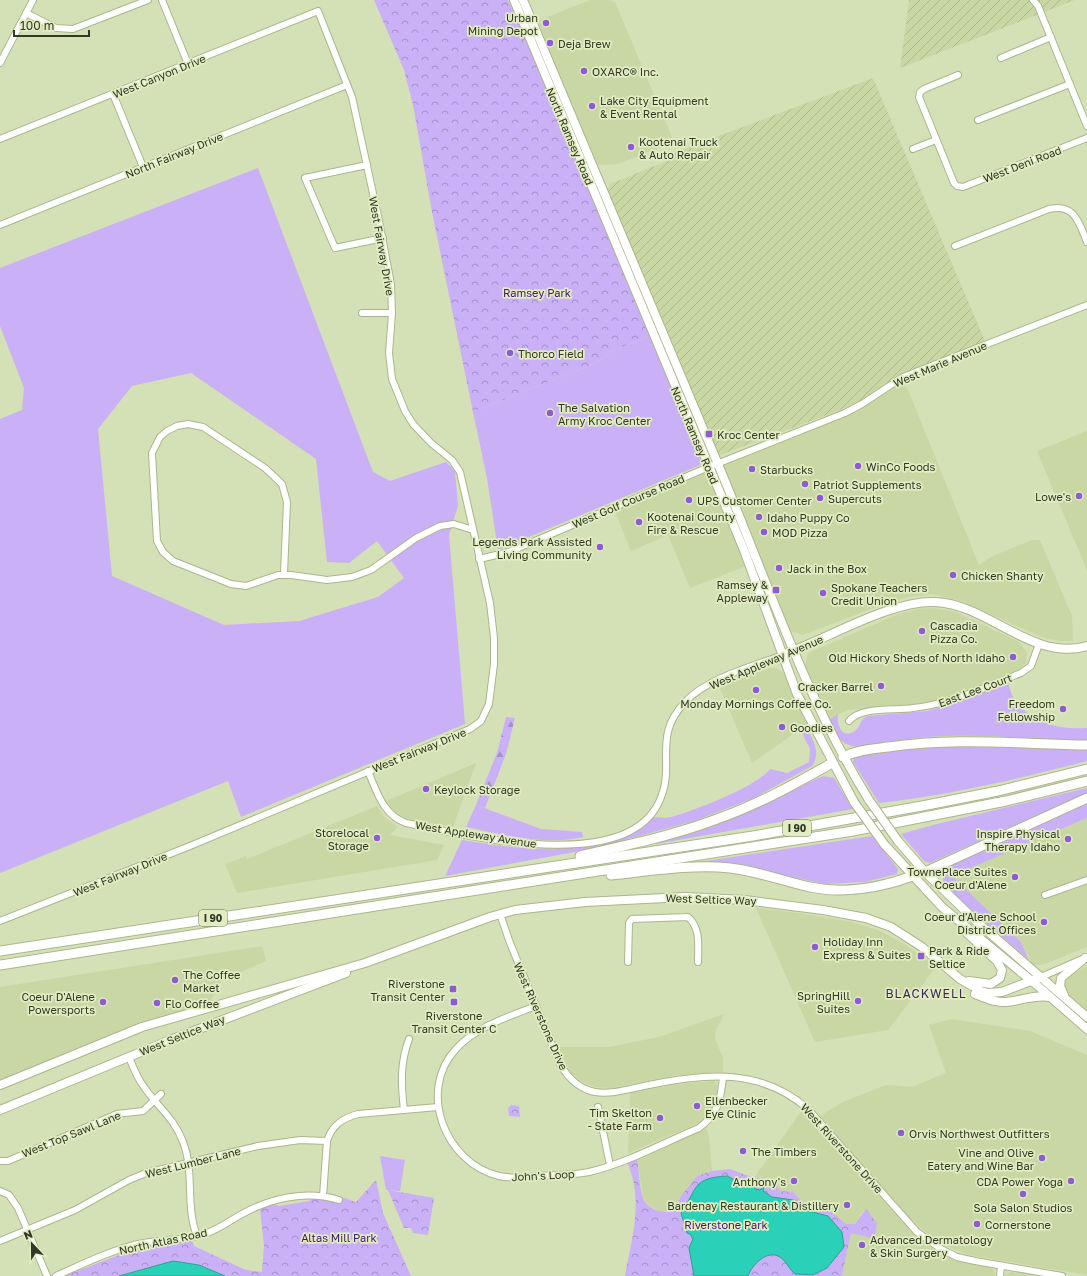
<svg xmlns="http://www.w3.org/2000/svg" width="1087" height="1276" font-family="'Golos Text',sans-serif">
<style>
.built{fill:#c9d7a5}
.industrial{fill:url(#industrial-furrows)}
.green{fill:#cab0f7;fill-rule:evenodd}
.forest{fill:url(#forest-firs)}
.park{fill:url(#park-crowns)}
.water{fill:#2bd0b9;stroke:#2da28d}
.lines{fill:none;stroke-linecap:round;stroke-linejoin:round}
.minor-casing{stroke:#abb68c;stroke-width:8}
.major-casing{stroke:#abb68c;stroke-width:10}
.highway-casing{stroke:#abb68c;stroke-width:11}
.minor{stroke:#fff;stroke-width:6}
.major{stroke:#fff;stroke-width:8}
.highway{stroke:#fff;stroke-width:9}
.major-bridge-casing{stroke:#abb68c;stroke-width:10;stroke-linecap:butt}
.major-bridge{stroke:#fff;stroke-width:8}
.poi-dot{fill:#8f5bd4;stroke:#e1edc1;stroke-width:1.5}
.labels{text-anchor:middle;dominant-baseline:central;stroke-width:3.5;stroke-linejoin:round;paint-order:stroke}
.shield{fill:#e1edc1;stroke:#666e54;stroke-width:1}
.shield-label{font-size:10px;font-weight:bold;fill:#323726}
.poi-label{font-size:11px;fill:#323726;stroke:#e1edc1;text-anchor:start}
.street-label{font-size:11px;fill:#323726;stroke:#e1edc1}
.park-label{font-size:11px;fill:#461278;stroke:#e1edc1}
.neighbourhood-label{font-size:12px;letter-spacing:1px;fill:#3e2660;stroke:#e1edc1}
</style>
<defs>
<pattern id="industrial-furrows" width="10" height="10" patternUnits="userSpaceOnUse"><rect width="10" height="10" fill="#c9d7a5"/><path d="M-1 1l2-2M0 10L10 0M9 11l2-2" fill="none" stroke="#adb98e"/></pattern>
<pattern id="forest-firs" width="22" height="20" patternUnits="userSpaceOnUse"><rect width="22" height="20" fill="#cab0f7"/><path d="M5 1l3.5 6h-7zM16 11l3.5 6h-7z" fill="#a590c8"/></pattern>
<pattern id="park-crowns" width="20" height="18" patternUnits="userSpaceOnUse"><rect width="20" height="18" fill="#cab0f7"/><path d="M2 6a3 3 0 1 1 6 0M12 15a3 3 0 1 1 6 0" fill="none" stroke="#a590c8"/></pattern>
</defs>
<rect width="100%" height="100%" fill="#d4e0b5"/>
<g class="built">
<path d="M590 0H610L615 2 674 142 618 164 600 165 595 163 545 47 539 26 540 20Z"/>
<path d="M902 384 908 390 979 565 993 556 1032 540H1040L1072 616 1073 641H1060L1041 637 962 601 933 594 908 597 884 604 803 635 792 632 787 626 723 466 855 411 896 385Z"/>
<path d="M1087 431V570L1037 451Z"/>
<path d="M699 474H704L710 478 746 566 690 588 668 535 631 551 615 511Z"/>
<path d="M932 608 956 612 1019 642 1027 652 1026 663 1020 669 951 697 901 707 848 710 828 719 805 665 808 653 896 615 918 609Z"/>
<path d="M769 668H776L784 673 807 724 752 763 719 686Z"/>
<path d="M476 763 453 827 403 818 397 815 386 801Z"/>
<path d="M377 806 383 816 398 827 390 835 444 845 437 860 237 893 225 864 246 856 247 859Z"/>
<path d="M1087 818V947L1042 965H1033L1021 942 952 876Z"/>
<path d="M756 908 804 914 852 922 878 930 903 943 936 967 888 1030 815 1042Z"/>
<path d="M262 946 266 961 221 981 209 1004 130 1028 0 1080V987Z"/>
<path d="M1087 966V1013L1063 991 1064 979Z"/>
<path d="M724 1014 716 1030 715 1039 723 1058V1072L678 1075 611 1088 595 1087 581 1081 570 1072 558 1047H609L659 1037Z"/>
<path d="M951 1019 1030 1031 1087 1055V1275L969 1255 935 1241 909 1217 820 1116 843 1102 886 1085 912 1087 946 1073 929 1025Z"/>
<path d="M714 1081 717 1084V1098L709 1114 701 1122 628 1153 630 1093 679 1084Z"/>
<path d="M802 1110 915 1236 941 1255 966 1263 992 1268 995 1272V1276H842L851 1232 875 1238 877 1223 866 1209 862 1212 855 1224H846L827 1209 806 1205 793 1192 780 1191 774 1182 754 1178Z"/>
<path d="M706 1128 709 1137 712 1171 697 1176 681 1196 675 1210 661 1212 649 1206 643 1197 637 1158 697 1133Z"/>
<path d="M1011 1272 1035 1276H1004Z"/>
</g>
<g class="industrial">
<path d="M909 0H1075L900 68Z"/>
<path d="M873 78 985 341 897 377 853 405 718 456 606 192 610 184 667 161 666 156Z"/>
</g>
<g class="green">
<path d="M258 168 373 472 390 481 446 462 455 471 458 506 449 535 465 724 241 817 228 781 0 873V419L22 410 24 388 0 326V268ZM191 373 316 459 327 562 349 563 377 541 404 578 378 597 299 621 224 625 112 576 98 429 132 386Z"/>
<path d="M650 336 701 458 700 465 498 550 487 478 473 412 596 363 612 351Z"/>
<path d="M1008 683C1010 689 1012 698 1017 703 1035 724 1061 730 1087 728V742C1034 739 980 733 927 737 903 739 879 744 854 748V746C839 745 835 730 830 719L838 714C836 725 843 741 856 730 861 725 860 719 868 716L927 711 964 700Z"/>
<path d="M805 725C812 739 822 752 812 766L752 799 694 821 591 849 445 876 462 840C511 848 553 853 602 843 613 841 625 839 634 833 640 829 645 823 650 818 657 816 664 819 671 817 692 812 758 786 770 769L787 773 809 762 810 749 800 729Z"/>
<path d="M942 744 1087 748V761C1019 779 949 795 879 803L853 762 855 757Z"/>
<path d="M823 776 834 778 853 809 656 844V841L693 833 725 820Z"/>
<path d="M1087 788V793L930 863 924 861 901 834 933 825Z"/>
<path d="M1087 802V818L952 876 1021 942 1029 960 973 912 945 885 943 880 946 867Z"/>
<path d="M476 805 541 829 582 832 583 837C545 846 504 835 466 827Z"/>
<path d="M872 836 898 869 897 874 865 882 824 884 740 865 699 862Z"/>
<path d="M380 1156 405 1160 400 1191 386 1190Z"/>
</g>
<path class="forest" d="M506 717 515 718 506 754 485 808 476 805 497 753Z"/>
<g class="park">
<path d="M374 0H508L525 35 650 336 612 351 596 363 473 412 432 212 413 105 404 70Z"/>
<path d="M511 1105 519 1106 520 1117 509 1116 508 1108Z"/>
<path d="M637 1158C639 1169 639 1190 644 1200 649 1210 664 1215 675 1210L681 1196 697 1176 712 1171 730 1169 754 1178 769 1179 774 1182 780 1191 793 1192 806 1205 827 1208 846 1224H855L866 1209 877 1223 875 1239 851 1233 842 1276H625C632 1237 644 1200 627 1162Z"/>
<path d="M376 1180 383 1213 411 1276H225L199 1265 173 1261 119 1276H64L127 1252 150 1246 192 1240 194 1246 246 1270 262 1272 264 1246 260 1208 271 1204 279 1206 309 1201 313 1198 328 1199 329 1193 356 1202Z"/>
<path d="M388 1190 434 1198 428 1235 413 1233 411 1228H404Z"/>
</g>
<g class="water">
<path d="M727 1176 739 1182 747 1183 756 1189 760 1190 764 1186 763 1191 772 1197 793 1200 805 1210 828 1216 842 1232 844 1247 827 1268 813 1275 795 1274C789 1269 787 1262 780 1257 767 1249 752 1265 748 1276H694L689 1248 693 1239 690 1234 687 1233 681 1213C698 1188 692 1178 727 1176Z"/>
<path d="M173 1261 199 1265 225 1276H119Z"/>
</g>
<g class="lines">
<g class="minor-casing">
<g id="minor">
<path d="M162 0 188 64"/>
<path d="M1033 0 1038 6 1087 126"/>
<path d="M26 13 56 28 73 29 148 0"/>
<path d="M1001 58 1051 37"/>
<path d="M0 63 33 0"/>
<path d="M958 75 924 89 920 92 919 97 954 183 957 186 963 187 1087 138"/>
<path d="M113 94 143 167"/>
<path d="M978 120 1070 84"/>
<path d="M0 139 318 11 352 97 379 221 391 284 392 313 389 353 392 379 405 411 413 424 431 443 452 460 460 472 490 603 494 638V664L489 704 481 721 470 729 190 846 0 921"/>
<path d="M913 149 936 140"/>
<path d="M367 165 305 178 335 248 383 238"/>
<path d="M0 225 347 85"/>
<path d="M955 246 1049 209C1075 203 1079 223 1087 242"/>
<path d="M362 313H392"/>
<path d="M479 559 509 552 704 469 845 413 862 404 903 377 1087 305"/>
<path d="M284 574 287 502 282 484 265 468 203 427 188 424 177 426 167 431 160 437 152 453 157 541 163 552 173 561 231 584 246 586 278 575H291L327 580 352 577 371 570 416 538 440 526 454 524 473 530"/>
<path d="M849 721C861 706 895 711 913 708 951 704 986 687 1021 673L1031 666 1039 644"/>
<path d="M368 771C377 792 383 815 406 823 466 835 625 875 659 802 677 764 651 738 685 702 707 678 753 666 783 655"/>
<path d="M1045 895 1087 880"/>
<path d="M500 914 510 943 560 1064C568 1078 579 1089 595 1092 612 1095 632 1088 649 1085 707 1073 761 1068 808 1109L917 1232 941 1249 957 1257 975 1261 1062 1276"/>
<path d="M628 962 629 923 632 919 688 917C701 928 698 947 698 962"/>
<path d="M1041 977 1080 960"/>
<path d="M536 1006C508 1017 477 1026 456 1049 417 1091 445 1163 499 1176 512 1179 527 1177 541 1176 557 1175 574 1175 589 1172 627 1163 663 1143 699 1128 718 1114 721 1099 723 1077"/>
<path d="M129 1057C133 1067 137 1078 144 1087 157 1106 175 1119 183 1142 195 1172 185 1206 197 1236"/>
<path d="M598 1107 610 1165"/>
<path d="M404 1110C401 1084 400 1063 409 1039"/>
<path d="M0 1161H8L117 1114 143 1111 161 1094"/>
<path d="M0 1191 9 1195 18 1208 47 1276"/>
<path d="M323 1196 327 1141C332 1125 343 1118 358 1114L438 1107"/>
<path d="M0 1241 75 1210 129 1180 146 1173 258 1146 300 1140 327 1141"/>
<path d="M56 1276C83 1264 109 1251 138 1244 160 1239 183 1241 204 1234 218 1230 229 1221 242 1214 271 1198 306 1190 339 1200"/>
<path d="M1000 1276 1001 1266"/>
</g>
</g>
<g class="major-casing">
<g id="major">
<path d="M514 0 744 550 797 694 854 802"/>
<path d="M523 0C589 156 654 313 720 469 767 581 805 697 869 800"/>
<path d="M789 652C831 637 892 600 935 602 989 604 1031 662 1087 646"/>
<path d="M898 841 925 872 977 922 1087 1017"/>
<path d="M884 844 942 907 1039 987 1087 1029"/>
<path d="M966 932 997 961 1002 970 1000 978 991 984 969 981"/>
<path d="M975 994C985 998 995 1003 1006 1002 1021 1001 1034 994 1050 997"/>
<path d="M1064 995 1060 986 1061 978 1085 958"/>
<path d="M0 1085 142 1027 365 963 490 917 515 910 585 902 685 897 745 900 823 910 866 918 891 927 922 947 960 979 981 991 988 993 1002 992 1041 977"/>
<path d="M0 1110 170 1040 346 973"/>
</g>
</g>
<g class="highway-casing">
<g id="highway">
<path d="M843 757C857 750 873 749 888 747 955 737 1020 744 1087 745"/>
<path d="M580 856C626 845 672 836 717 819 757 805 795 784 832 763"/>
<path d="M925 872 1087 798"/>
<path d="M611 875C650 871 691 864 730 868 757 871 783 881 810 887 843 894 880 888 912 876"/>
<path d="M0 951 753 836 922 806 998 791 1087 769"/>
<path d="M0 965 853 831 1006 801 1087 781"/>
</g>
</g>
<use href="#minor" class="minor"/>
<use href="#major" class="major"/>
<use href="#highway" class="highway"/>
<g class="major-bridge-casing">
<g id="major-bridge">
<path d="M869 800 898 841"/>
<path d="M854 802 884 844"/>
</g>
</g>
<use href="#major-bridge" class="major-bridge"/>
</g>
<g class="poi-dot">
<circle cx="546" cy="23" r="4"/>
<circle cx="550" cy="43" r="4"/>
<circle cx="584" cy="71" r="4"/>
<circle cx="592" cy="106" r="4"/>
<circle cx="631" cy="147" r="4"/>
<circle cx="510" cy="353" r="4"/>
<circle cx="550" cy="413" r="4"/>
<rect x="705" y="430" width="8" height="8" rx="2"/>
<circle cx="858" cy="466" r="4"/>
<circle cx="752" cy="469" r="4"/>
<circle cx="805" cy="484" r="4"/>
<circle cx="1079" cy="496" r="4"/>
<circle cx="820" cy="498" r="4"/>
<circle cx="689" cy="500" r="4"/>
<circle cx="759" cy="517" r="4"/>
<circle cx="639" cy="522" r="4"/>
<circle cx="764" cy="532" r="4"/>
<circle cx="600" cy="547" r="4"/>
<circle cx="779" cy="568" r="4"/>
<circle cx="953" cy="575" r="4"/>
<rect x="772" y="586" width="8" height="8" rx="2"/>
<circle cx="823" cy="593" r="4"/>
<circle cx="922" cy="631" r="4"/>
<circle cx="1013" cy="657" r="4"/>
<circle cx="881" cy="686" r="4"/>
<circle cx="756" cy="690" r="4"/>
<circle cx="1063" cy="709" r="4"/>
<circle cx="782" cy="727" r="4"/>
<circle cx="426" cy="789" r="4"/>
<circle cx="377" cy="838" r="4"/>
<circle cx="1068" cy="839" r="4"/>
<circle cx="1015" cy="877" r="4"/>
<circle cx="1044" cy="922" r="4"/>
<circle cx="815" cy="947" r="4"/>
<rect x="917" y="952" width="8" height="8" rx="2"/>
<circle cx="175" cy="980" r="4"/>
<rect x="449" y="985" width="8" height="8" rx="2"/>
<circle cx="858" cy="1001" r="4"/>
<circle cx="103" cy="1002" r="4"/>
<rect x="450" y="998" width="8" height="8" rx="2"/>
<circle cx="157" cy="1003" r="4"/>
<circle cx="697" cy="1106" r="4"/>
<circle cx="660" cy="1118" r="4"/>
<circle cx="901" cy="1133" r="4"/>
<circle cx="743" cy="1151" r="4"/>
<circle cx="1042" cy="1158" r="4"/>
<circle cx="794" cy="1181" r="4"/>
<circle cx="1071" cy="1181" r="4"/>
<circle cx="1023" cy="1194" r="4"/>
<circle cx="847" cy="1205" r="4"/>
<circle cx="977" cy="1224" r="4"/>
<circle cx="862" cy="1245" r="4"/>
</g>
<g class="labels">
<g class="shield">
<rect x="783" y="820" width="28" height="16" rx="3"/>
<rect x="199" y="910" width="28" height="16" rx="3"/>
</g>
<g class="shield-label">
<text x="797" y="828">I 90</text>
<text x="213" y="918">I 90</text>
</g>
<g class="poi-label">
<text x="538" y="17" text-anchor="end">Urban<tspan x="538" dy="13">Mining Depot</tspan></text>
<text x="558" y="43">Deja Brew</text>
<text x="592" y="71">OXARC® Inc.</text>
<text x="600" y="100">Lake City Equipment<tspan x="600" dy="13">&amp; Event Rental</tspan></text>
<text x="639" y="141">Kootenai Truck<tspan x="639" dy="13">&amp; Auto Repair</tspan></text>
<text x="518" y="353">Thorco Field</text>
<text x="558" y="407">The Salvation<tspan x="558" dy="13">Army Kroc Center</tspan></text>
<text x="717" y="434">Kroc Center</text>
<text x="866" y="466">WinCo Foods</text>
<text x="760" y="469">Starbucks</text>
<text x="813" y="484">Patriot Supplements</text>
<text x="1071" y="496" text-anchor="end">Lowe's</text>
<text x="828" y="498">Supercuts</text>
<text x="697" y="500">UPS Customer Center</text>
<text x="647" y="516">Kootenai County<tspan x="647" dy="13">Fire &amp; Rescue</tspan></text>
<text x="767" y="517">Idaho Puppy Co</text>
<text x="772" y="532">MOD Pizza</text>
<text x="592" y="541" text-anchor="end">Legends Park Assisted<tspan x="592" dy="13">Living Community</tspan></text>
<text x="787" y="568">Jack in the Box</text>
<text x="961" y="575">Chicken Shanty</text>
<text x="768" y="584" text-anchor="end">Ramsey &amp;<tspan x="768" dy="13">Appleway</tspan></text>
<text x="831" y="587">Spokane Teachers<tspan x="831" dy="13">Credit Union</tspan></text>
<text x="930" y="625">Cascadia<tspan x="930" dy="13">Pizza Co.</tspan></text>
<text x="1005" y="657" text-anchor="end">Old Hickory Sheds of North Idaho</text>
<text x="873" y="686" text-anchor="end">Cracker Barrel</text>
<text x="756" y="703" text-anchor="middle">Monday Mornings Coffee Co.</text>
<text x="1055" y="703" text-anchor="end">Freedom<tspan x="1055" dy="13">Fellowship</tspan></text>
<text x="790" y="727">Goodies</text>
<text x="434" y="789">Keylock Storage</text>
<text x="369" y="832" text-anchor="end">Storelocal<tspan x="369" dy="13">Storage</tspan></text>
<text x="1060" y="833" text-anchor="end">Inspire Physical<tspan x="1060" dy="13">Therapy Idaho</tspan></text>
<text x="1007" y="871" text-anchor="end">TownePlace Suites<tspan x="1007" dy="13">Coeur d'Alene</tspan></text>
<text x="1036" y="916" text-anchor="end">Coeur d'Alene School<tspan x="1036" dy="13">District Offices</tspan></text>
<text x="823" y="941">Holiday Inn<tspan x="823" dy="13">Express &amp; Suites</tspan></text>
<text x="929" y="950">Park &amp; Ride<tspan x="929" dy="13">Seltice</tspan></text>
<text x="183" y="974">The Coffee<tspan x="183" dy="13">Market</tspan></text>
<text x="445" y="983" text-anchor="end">Riverstone<tspan x="445" dy="13">Transit Center</tspan></text>
<text x="850" y="995" text-anchor="end">SpringHill<tspan x="850" dy="13">Suites</tspan></text>
<text x="95" y="996" text-anchor="end">Coeur D'Alene<tspan x="95" dy="13">Powersports</tspan></text>
<text x="165" y="1003">Flo Coffee</text>
<text x="454" y="1015" text-anchor="middle">Riverstone<tspan x="454" dy="13">Transit Center C</tspan></text>
<text x="705" y="1100">Ellenbecker<tspan x="705" dy="13">Eye Clinic</tspan></text>
<text x="652" y="1112" text-anchor="end">Tim Skelton<tspan x="652" dy="13">- State Farm</tspan></text>
<text x="909" y="1133">Orvis Northwest Outfitters</text>
<text x="751" y="1151">The Timbers</text>
<text x="1034" y="1152" text-anchor="end">Vine and Olive<tspan x="1034" dy="13">Eatery and Wine Bar</tspan></text>
<text x="786" y="1181" text-anchor="end">Anthony's</text>
<text x="1063" y="1181" text-anchor="end">CDA Power Yoga</text>
<text x="839" y="1205" text-anchor="end">Bardenay Restaurant &amp; Distillery</text>
<text x="1023" y="1207" text-anchor="middle">Sola Salon Studios</text>
<text x="985" y="1224">Cornerstone</text>
<text x="870" y="1239">Advanced Dermatology<tspan x="870" dy="13">&amp; Skin Surgery</tspan></text>
</g>
<g class="street-label">
<text transform="translate(159 76) rotate(-22)">West Canyon Drive</text>
<text transform="translate(570 136) rotate(67)">North Ramsey Road</text>
<text transform="translate(174 155) rotate(-22)">North Fairway Drive</text>
<text transform="translate(1022 164) rotate(-21)">West Deni Road</text>
<text transform="translate(382 246) rotate(80)">West Fairway Drive</text>
<text transform="translate(940 364) rotate(-23)">West Marie Avenue</text>
<text transform="translate(695 435) rotate(67)">North Ramsey Road</text>
<text transform="translate(628 501) rotate(-23)">West Golf Course Road</text>
<text transform="translate(766 662) rotate(-23)">West Appleway Avenue</text>
<text transform="translate(975 690) rotate(-20)">East Lee Court</text>
<text transform="translate(419 750) rotate(-22)">West Fairway Drive</text>
<text transform="translate(476 834) rotate(9)">West Appleway Avenue</text>
<text transform="translate(120 874) rotate(-22)">West Fairway Drive</text>
<text transform="translate(711 899) rotate(2)">West Seltice Way</text>
<text transform="translate(541 1016) rotate(66)">West Riverstone Drive</text>
<text transform="translate(182 1035) rotate(-22)">West Seltice Way</text>
<text transform="translate(71 1134) rotate(-22)">West Top Sawl Lane</text>
<text transform="translate(842 1148) rotate(48)">West Riverstone Drive</text>
<text transform="translate(193 1162) rotate(-14)">West Lumber Lane</text>
<text transform="translate(543 1175) rotate(-3)">John's Loop</text>
<text transform="translate(163 1241) rotate(-12)">North Atlas Road</text>
</g>
<g class="park-label">
<text x="537" y="292">Ramsey Park</text>
<text x="726" y="1224">Riverstone Park</text>
<text x="339" y="1237">Altas Mill Park</text>
</g>
<g class="neighbourhood-label">
<text x="926" y="993">BLACKWELL</text>
</g>
</g>
<g transform="translate(32 1244) rotate(338)" stroke="#e1edc1" stroke-width="3" paint-order="stroke">
<path d="M0-3L7 15L0 10L-7 15Z" fill="#323726"/>
<text y="-6" font-size="11" font-weight="bold" text-anchor="middle" fill="#323726">N</text>
</g>
<path d="M14 30v6h75v-6" fill="none" stroke="#323726" stroke-width="2"/>
<text x="20" y="30" font-size="12" fill="#323726" stroke="#e1edc1" stroke-width="3" paint-order="stroke">100 m</text>
</svg>
